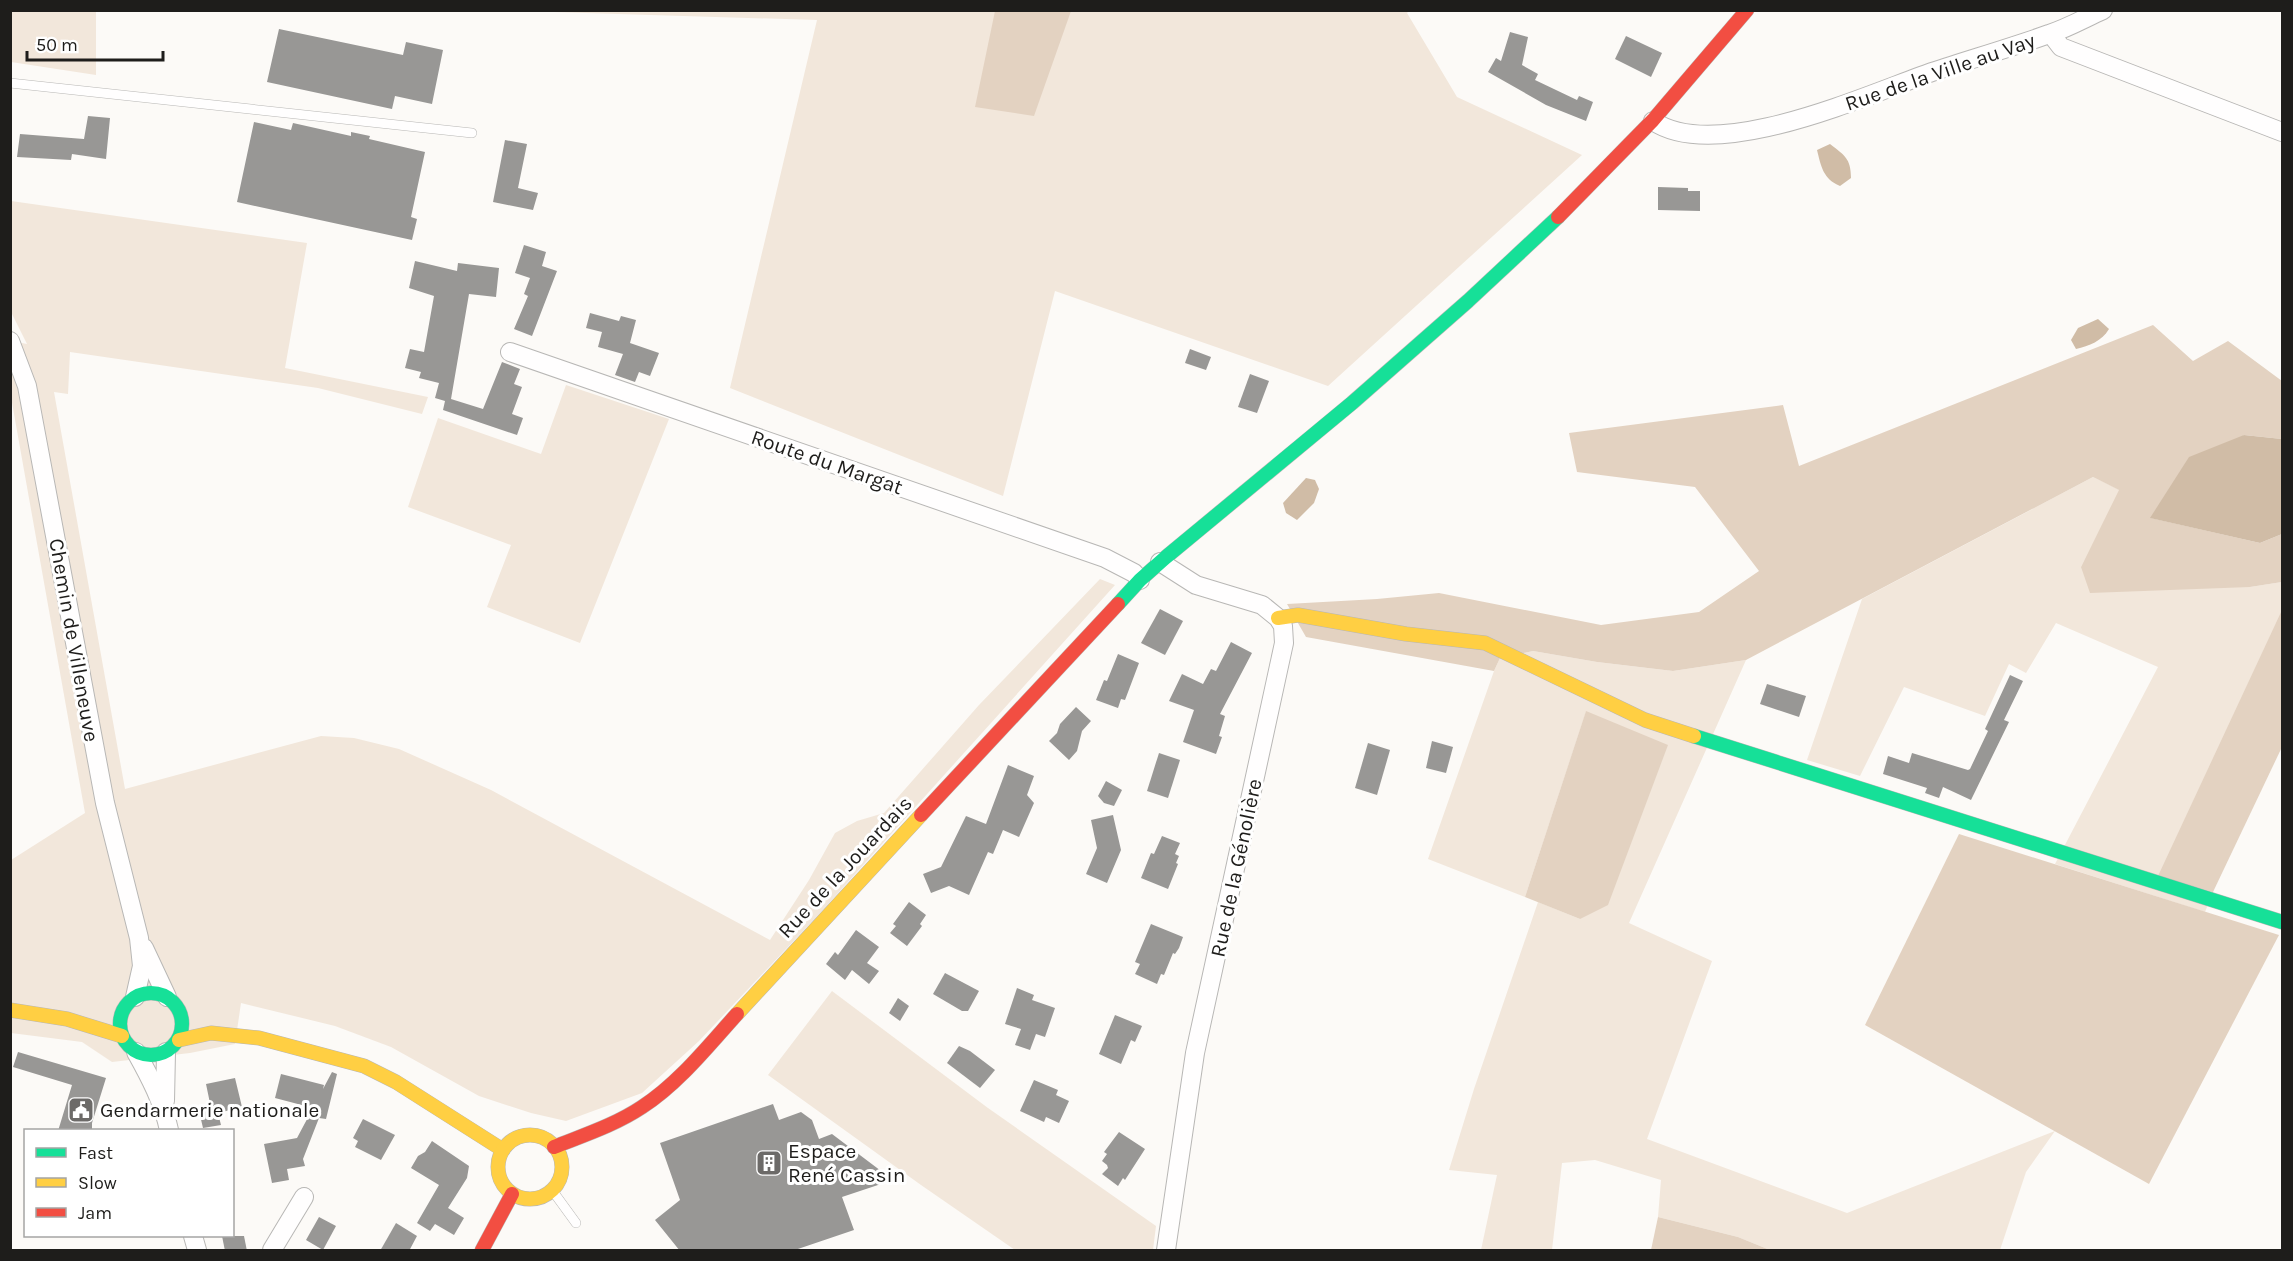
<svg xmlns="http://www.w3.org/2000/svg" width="2293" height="1261" font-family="Karla,sans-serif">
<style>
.green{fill:#f2e7db}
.forest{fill:#e3d2c1}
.water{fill:#d0bca6}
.building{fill:#989795}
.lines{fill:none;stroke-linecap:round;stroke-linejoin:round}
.lane-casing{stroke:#b8b7b5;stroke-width:10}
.street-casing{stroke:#b8b7b5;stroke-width:20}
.fast-casing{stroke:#b8b7b5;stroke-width:15}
.slow-casing{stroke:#b8b7b5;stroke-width:15}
.jam-casing{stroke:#b8b7b5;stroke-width:15}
.lane{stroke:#fffefe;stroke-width:9}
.street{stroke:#fffefe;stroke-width:18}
.fast{stroke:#16e098;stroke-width:14}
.slow{stroke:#ffcf43;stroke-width:14}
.jam{stroke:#f24e42;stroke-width:14}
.labels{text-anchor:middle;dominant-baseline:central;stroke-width:6;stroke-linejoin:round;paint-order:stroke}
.street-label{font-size:21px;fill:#1e1d1b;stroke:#fff}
.poi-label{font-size:21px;fill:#1e1d1b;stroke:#fff;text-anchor:start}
</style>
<rect width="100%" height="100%" fill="#fcfaf7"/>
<g class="green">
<path d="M10 11H96V75L11 62Z"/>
<path d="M521 11H1409L1407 13 1457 97 1582 155 1328 386 1055 291 1003 496 730 388 817 20Z"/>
<path d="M11 201 307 243 285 368 428 397 422 414 318 388 70 352 68 394 54 392 125 789 321 736 354 738 399 749 491 790 770 940 809 880 835 833 857 821 884 813 979 705 1100 579 1115 585 821 912 699 1041 642 1093 566 1121 531 1113 479 1096 391 1047 335 1026 241 1003 235 1044 190 1053 112 1062 82 1042 11 1033V860L85 813 11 397V341L27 344 11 312Z"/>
<path d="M566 385 669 419 580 643 487 607 511 545 408 507 438 418 541 454Z"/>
<path d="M2093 477 2120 490 2081 567 2250 587 2282 582V610L2213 892 2205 912 2055 864 2158 667 2056 623 2026 673 2009 664 1985 716 1904 687 1860 776 1807 760 1862 599Z"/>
<path d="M1533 651 1597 662 1673 671 1746 660 1629 923 1712 961 1647 1139 1847 1213 2055 1131 2026 1172 2000 1250H1770L1738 1237 1658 1217 1661 1180 1595 1160 1562 1163 1552 1250H1481L1497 1175 1449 1170 1474 1089 1538 902 1580 919 1586 712 1525 897 1428 859 1494 671 1500 658Z"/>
<path d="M832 991 988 1108 1156 1226 1153 1250H1015L921 1185 768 1075Z"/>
</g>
<g class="forest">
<path d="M995 11H1071L1034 116 975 107Z"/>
<path d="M2153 325 2193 361 2228 341 2282 381V439L2244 435 2151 518 2260 543 2282 534V582L2250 587 2090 593 2081 567 2119 490 2093 477 1746 660 1673 671 1597 662 1533 651 1500 658 1494 671 1306 637 1287 604 1377 599 1439 593 1601 625 1699 612 1759 571 1695 487 1577 472 1569 433 1783 405 1799 466Z"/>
<path d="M2282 610V747L2213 892 2158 876Z"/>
<path d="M1586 711 1668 745 1608 905 1580 919 1525 897Z"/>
<path d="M1959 834 2279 935 2149 1184 1865 1025Z"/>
<path d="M1658 1217 1738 1237 1770 1250H1651Z"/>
</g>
<g class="water">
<path d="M1830 144C1844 155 1851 158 1851 178L1840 186C1823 179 1821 166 1817 150Z"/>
<path d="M2098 319 2109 329C2102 341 2089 346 2076 349L2071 340 2078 328Z"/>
<path d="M2244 435 2282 439V534L2260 543 2150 518 2189 457Z"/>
<path d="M1306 478 1315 480 1319 489 1314 503 1297 520 1286 513 1283 503Z"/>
</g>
<g class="building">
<path d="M279 29 403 55 406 42 443 50 432 104 395 96 392 109 267 82Z"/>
<path d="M1510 32 1528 37 1522 65 1538 74 1535 80 1577 100 1579 96 1593 102 1586 121 1546 105 1488 72 1496 58 1501 61Z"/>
<path d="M1626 36 1662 53 1651 77 1615 59Z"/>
<path d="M88 116 110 118 106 159 72 154 71 160 17 157 20 134 84 139Z"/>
<path d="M254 122 291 130 293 123 351 136V132L370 136 369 139 425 152 411 217 417 219 412 240 237 202Z"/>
<path d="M505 140 527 144 518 188 538 193 533 210 493 202Z"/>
<path d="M1658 187 1688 188V191H1700V211L1658 210Z"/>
<path d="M524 245 546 252 542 266 557 271 532 336 514 329 528 296 524 294 530 278 515 273Z"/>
<path d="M415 261 457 271 458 263 499 268 496 297 469 294 451 399 483 409 502 362 520 369 514 384 522 387 512 414 523 418 517 435 443 410 445 401 435 398 439 383 419 378 421 372 405 368 410 349 424 352 434 296 409 288Z"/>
<path d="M590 313 619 321 621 316 636 320 630 343 659 353 650 376 639 372 635 382 615 375 623 354 598 347 602 332 586 328Z"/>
<path d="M1190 349 1211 357 1206 370 1185 363Z"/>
<path d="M1250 374 1269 381 1257 413 1238 407Z"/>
<path d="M1160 609 1183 621 1165 655 1141 643Z"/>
<path d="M1231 642 1252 653 1220 714 1225 716 1219 736 1222 737 1216 754 1183 742 1194 710 1169 701 1182 674 1203 684 1211 669 1216 671Z"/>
<path d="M1118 654 1139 663 1125 700 1121 699 1118 708 1096 700 1104 680 1107 681Z"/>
<path d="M2010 675 2023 681 2004 720 2009 722 1971 800 1943 787 1939 798 1925 793 1927 788 1883 774 1888 756 1909 763 1912 753 1968 770 1970 769 1988 731 1985 729Z"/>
<path d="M1767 684 1806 696 1799 717 1760 704Z"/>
<path d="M1076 707 1091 721 1082 731 1077 751 1069 760 1049 741 1057 733 1060 724Z"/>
<path d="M1432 741 1453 747 1446 773 1426 768Z"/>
<path d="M1368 743 1390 750 1377 795 1355 788Z"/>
<path d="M1159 753 1180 760 1168 798 1147 791Z"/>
<path d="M1008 765 1034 776 1027 795 1034 803 1019 837 1003 830 993 854 988 852 969 895 949 886 931 893 923 874 941 867 966 816 986 824Z"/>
<path d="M1106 781 1122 790 1114 806 1104 803 1098 796Z"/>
<path d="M1113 815 1121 850 1107 883 1086 874 1097 848 1091 820Z"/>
<path d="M1162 836 1180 843 1175 854 1179 856 1176 863 1178 864 1168 889 1141 878 1151 853 1154 854Z"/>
<path d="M909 902 926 915 920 924 922 926 907 946 890 933 896 926 893 924Z"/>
<path d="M1151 924 1183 937 1179 948 1175 954 1173 953 1164 975 1161 974 1157 984 1135 974 1140 964 1135 962Z"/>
<path d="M856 930 879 947 867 963 879 971 869 984 852 970 845 980 826 964 835 952 838 955Z"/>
<path d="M945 973 979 991 968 1011H962L933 994Z"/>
<path d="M1017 988 1034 995 1032 1000 1055 1008 1045 1037 1036 1034 1030 1050 1015 1045 1021 1029 1005 1024Z"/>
<path d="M898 998 909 1006 900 1021 889 1013Z"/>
<path d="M1115 1015 1142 1026 1135 1042 1131 1040 1121 1064 1099 1054Z"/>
<path d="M959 1046 970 1051 995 1070 980 1088 947 1063Z"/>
<path d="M18 1052 106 1078 92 1123V1131H58L72 1085 13 1067Z"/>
<path d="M332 1072 337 1074 326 1119 319 1118 303 1159 305 1166 287 1169 289 1180 272 1183 264 1144 297 1138 313 1108 275 1098 281 1074 324 1085 323 1089Z"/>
<path d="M235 1078 242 1107 218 1113 221 1125 203 1128 199 1111 211 1108 206 1084Z"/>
<path d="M1034 1080 1058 1090 1056 1095 1069 1101 1059 1123 1046 1117 1044 1122 1020 1111Z"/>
<path d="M773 1104 779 1120 801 1112 812 1120 819 1139 832 1134 893 1180 842 1197 854 1230 792 1251H680L655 1220 680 1200 660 1143Z"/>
<path d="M363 1119 395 1135 381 1160 355 1147 358 1141 353 1138Z"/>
<path d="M1119 1132 1145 1149 1125 1180 1123 1178 1118 1186 1102 1174 1108 1168 1107 1165 1102 1161 1107 1154 1104 1152Z"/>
<path d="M432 1141 469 1166 467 1178 448 1208 464 1218 454 1235 435 1224 430 1231 417 1223 439 1185 411 1168 418 1156 425 1152Z"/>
<path d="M319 1217 336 1226 323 1250 306 1240Z"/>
<path d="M396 1223 417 1236 409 1251H380Z"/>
<path d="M222 1236H244L247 1251H225Z"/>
</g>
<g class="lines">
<g class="lane-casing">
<g id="lane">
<path d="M10 83 472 133"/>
<path d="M552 1190 576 1223"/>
</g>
</g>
<g class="street-casing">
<g id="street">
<path d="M2051 34 2061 47 2282 132"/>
<path d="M1653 121C1716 164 1866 95 1932 72 1971 59 2010 48 2049 34 2068 28 2085 18 2103 10"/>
<path d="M10 341 27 386 105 803 139 938 142 966 135 997"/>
<path d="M510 352 1105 558 1134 573 1140 580"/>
<path d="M1160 562 1196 585 1262 605 1278 618 1283 626 1284 643 1195 1053 1166 1250"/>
<path d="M144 948 167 997"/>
<path d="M136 1052C150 1077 163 1102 169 1130"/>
<path d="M165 1101 166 1052"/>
<path d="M193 1236 197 1250"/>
<path d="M272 1250 304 1197"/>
</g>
</g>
<g class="fast-casing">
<g id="fast">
<path d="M1118 604 1140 580 1166 557 1352 403 1468 301 1558 217"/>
<path d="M1694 736 2282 922"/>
<circle cx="151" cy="1024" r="31"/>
</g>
</g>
<g class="slow-casing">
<g id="slow">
<path d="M1278 618 1298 615 1406 634 1485 643 1645 720 1694 736"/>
<path d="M10 1010 67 1019 122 1036"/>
<path d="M737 1014 921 815"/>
<path d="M179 1040 211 1033 259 1038 364 1066 396 1082 503 1150"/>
<circle cx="530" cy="1167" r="32"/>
</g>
</g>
<g class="jam-casing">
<g id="jam">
<path d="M1558 217 1653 120 1747 10"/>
<path d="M921 815 1118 604"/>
<path d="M554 1147C584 1135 615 1125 642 1107 678 1084 709 1045 737 1014"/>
<path d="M482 1250 512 1194"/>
</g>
</g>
<use href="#lane" class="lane"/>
<use href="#street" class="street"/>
<use href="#fast" class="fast"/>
<use href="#slow" class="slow"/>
<use href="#jam" class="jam"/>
</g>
<defs>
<g id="civic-square" transform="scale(1.35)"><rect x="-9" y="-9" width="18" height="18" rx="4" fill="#6c6a68" stroke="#fff"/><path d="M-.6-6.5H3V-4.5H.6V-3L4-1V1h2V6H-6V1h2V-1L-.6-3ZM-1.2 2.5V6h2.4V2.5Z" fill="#fff"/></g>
<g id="building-square" transform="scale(1.35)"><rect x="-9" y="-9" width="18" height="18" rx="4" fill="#6c6a68" stroke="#fff"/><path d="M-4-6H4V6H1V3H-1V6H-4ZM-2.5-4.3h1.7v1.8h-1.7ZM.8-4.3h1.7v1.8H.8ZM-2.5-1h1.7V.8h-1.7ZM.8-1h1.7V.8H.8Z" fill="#fff"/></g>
</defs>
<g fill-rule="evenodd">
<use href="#civic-square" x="81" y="1110"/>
<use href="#building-square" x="769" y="1163"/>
</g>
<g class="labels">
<g class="street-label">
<text transform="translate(1940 72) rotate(-19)">Rue de la Ville au Vay</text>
<text transform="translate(827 462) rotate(19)">Route du Margat</text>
<text transform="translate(74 640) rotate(80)">Chemin de Villeneuve</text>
<text transform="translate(845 867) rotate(-47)">Rue de la Jouardais</text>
<text transform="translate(1236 868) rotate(-78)">Rue de la Génolière</text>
</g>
<g class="poi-label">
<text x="100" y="1110">Gendarmerie nationale</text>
<text x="788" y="1151">Espace<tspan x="788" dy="24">René Cassin</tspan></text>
</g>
</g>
<rect width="2293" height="1261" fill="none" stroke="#1e1d1b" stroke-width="24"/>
<rect x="24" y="1129" width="210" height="108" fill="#ffffff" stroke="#a5a5a4" stroke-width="1.5"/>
<rect x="36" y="1148" width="30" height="9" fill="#16e098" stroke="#a5a5a4" stroke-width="1.5"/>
<text x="78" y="1159" font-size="18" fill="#1e1d1b">Fast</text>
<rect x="36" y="1178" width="30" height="9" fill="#ffcf43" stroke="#a5a5a4" stroke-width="1.5"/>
<text x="78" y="1189" font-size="18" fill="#1e1d1b">Slow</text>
<rect x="36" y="1208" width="30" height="9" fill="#f24e42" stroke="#a5a5a4" stroke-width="1.5"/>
<text x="78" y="1219" font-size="18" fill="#1e1d1b">Jam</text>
<path d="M27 51v9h136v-9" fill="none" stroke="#1e1d1b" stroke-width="3"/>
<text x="36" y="51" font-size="18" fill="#1e1d1b" stroke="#ffffff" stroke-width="4.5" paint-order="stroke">50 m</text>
</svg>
